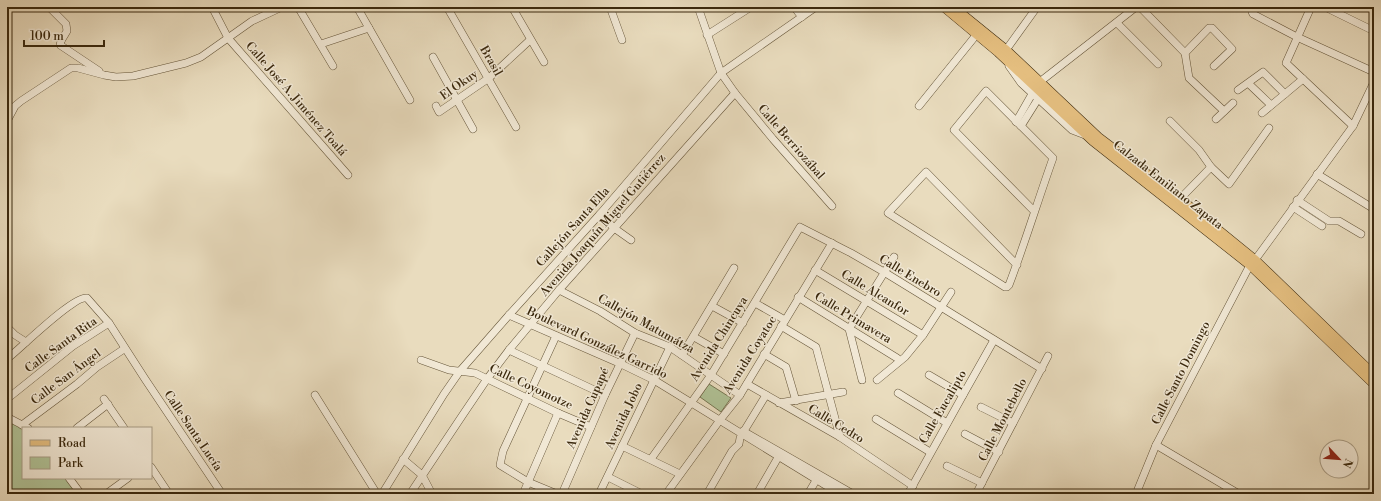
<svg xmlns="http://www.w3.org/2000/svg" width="1381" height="501" font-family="'Libre Bodoni',serif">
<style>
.green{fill:#b0c296;stroke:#767652}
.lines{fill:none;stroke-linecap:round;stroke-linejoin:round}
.minor-casing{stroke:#66563a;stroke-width:8}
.major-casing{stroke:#3b290e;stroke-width:10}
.minor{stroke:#f1e8d5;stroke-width:7}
.major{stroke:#e4be7f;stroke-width:9}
.labels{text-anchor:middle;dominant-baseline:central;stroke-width:3;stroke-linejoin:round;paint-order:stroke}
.street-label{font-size:12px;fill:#3b290e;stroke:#f1e8d5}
</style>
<rect width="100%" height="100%" fill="#e9dcbe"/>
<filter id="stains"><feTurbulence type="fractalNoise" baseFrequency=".005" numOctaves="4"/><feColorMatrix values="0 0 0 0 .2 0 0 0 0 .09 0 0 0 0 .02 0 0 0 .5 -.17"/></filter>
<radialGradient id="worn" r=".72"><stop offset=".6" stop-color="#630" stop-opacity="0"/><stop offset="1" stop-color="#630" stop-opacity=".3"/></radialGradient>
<g class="green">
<path d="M709 384 731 398 721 412 700 397Z"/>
<path d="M7 417 23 428V478H65L77 494H7Z"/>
</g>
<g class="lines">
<g class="minor-casing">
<g id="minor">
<path d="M49 7 66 24 67 31 61 41 60 45 99 71"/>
<path d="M212 7 228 38 348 175"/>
<path d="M298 7 333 66"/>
<path d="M357 7 410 100"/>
<path d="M447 7 516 127"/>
<path d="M512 7 544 62"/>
<path d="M610 7 622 40"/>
<path d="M698 7 721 73 735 93 773 139 832 206"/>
<path d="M794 7 802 17"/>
<path d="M1140 7 1185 53 1189 78 1224 111"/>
<path d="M1255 7 1252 12 1253 14 1297 37 1374 72"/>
<path d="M1311 7 1286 63 1353 126"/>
<path d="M1325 7 1374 31"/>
<path d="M1117 23 1158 64"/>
<path d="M707 35 751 7"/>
<path d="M321 44 369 28"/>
<path d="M1006 50 1037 7"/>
<path d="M1185 53 1209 28H1212L1232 49 1214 66"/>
<path d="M433 57 473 129"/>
<path d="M1009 66 1021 83 1072 130 1085 135"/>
<path d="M1041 81 1136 7"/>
<path d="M1249 84 1271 105"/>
<path d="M1238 90 1263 72 1285 94"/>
<path d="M436 106 439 112 489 78 530 40"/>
<path d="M919 106 977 34"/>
<path d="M1262 113 1303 79"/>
<path d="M1216 119 1233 103"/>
<path d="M7 121 15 106 21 101 71 68H78L104 75 116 77 133 76 186 63 201 57 252 21 282 7"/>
<path d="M1170 121 1199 150 1211 167 1229 184 1269 128"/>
<path d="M1016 122 1032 94"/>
<path d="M1021 126 1038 99"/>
<path d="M1317 174 1374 209"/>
<path d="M1297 200 1329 221H1339L1361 234"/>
<path d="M1177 202 1211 167"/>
<path d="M1293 207 1322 226"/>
<path d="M600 214 614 228 631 240"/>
<path d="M1255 260 1353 126 1374 82"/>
<path d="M1017 265 926 172 888 213 1005 287H1007L1009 285C1025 243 1038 200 1053 158L986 91 954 130 1034 211"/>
<path d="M815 270 923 335"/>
<path d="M559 290 600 311 635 333 670 347 740 395"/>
<path d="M798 297 897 358"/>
<path d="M755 303 785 320"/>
<path d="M712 306 743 323"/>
<path d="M509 315 619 363 654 380 840 494"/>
<path d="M781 326 816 347 840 437"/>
<path d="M7 327 15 335 26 342"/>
<path d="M556 336 503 451 500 465 528 482 557 494"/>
<path d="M694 337 724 354"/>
<path d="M509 350 605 395"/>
<path d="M764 354 786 367 796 401"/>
<path d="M682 355 734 268"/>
<path d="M7 359C20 349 74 295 87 298L109 323 145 379 222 494"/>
<path d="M421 360 449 370 475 373 558 413 591 427"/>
<path d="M929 375 963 395"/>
<path d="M862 380 849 329 894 257"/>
<path d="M877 380 905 357 923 335 951 292"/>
<path d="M747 384 840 437 913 486"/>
<path d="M898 393 947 423"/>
<path d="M315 395 377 494"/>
<path d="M7 399 73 346 109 323"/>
<path d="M104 399 124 428"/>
<path d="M779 403 843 392"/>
<path d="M981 407 1013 423"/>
<path d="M7 417 28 428"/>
<path d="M876 419 930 452"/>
<path d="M22 425 77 384 97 367 124 349"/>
<path d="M77 428 108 404"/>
<path d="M743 431 853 494"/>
<path d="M965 434 999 452"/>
<path d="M1156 445 1239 494"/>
<path d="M622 446 680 474"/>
<path d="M403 459 422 475 432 494"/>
<path d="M651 459 711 375 800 227 851 253 884 272 1042 369"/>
<path d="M947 466 982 483"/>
<path d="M151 467 169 494"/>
<path d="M608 477 642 494"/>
<path d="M69 478 81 494"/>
<path d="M106 494 128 478"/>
<path d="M382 494 444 394 460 371 509 315 600 214 721 73 816 7"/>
<path d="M410 494 462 416 487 379 509 350 559 290 735 93"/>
<path d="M523 494 558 413"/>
<path d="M562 494 605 395 635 333"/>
<path d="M599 494 670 347"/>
<path d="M666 494 720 420 740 395 832 243"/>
<path d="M707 494 732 451 739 444 740 438 744 431 766 395"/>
<path d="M757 494 780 454"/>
<path d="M808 494 818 477"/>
<path d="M908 494 963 395 994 340"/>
<path d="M976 494 1048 356"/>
<path d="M1136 494 1156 445 1250 265"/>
</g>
</g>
<g class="major-casing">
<g id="major">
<path d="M944 7 998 52 1093 141 1250 265 1374 384"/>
<path d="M953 7 1006 50 1098 137 1180 199 1255 260 1374 375"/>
</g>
</g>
<use href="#minor" class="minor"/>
<use href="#major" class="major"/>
</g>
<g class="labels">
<g class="street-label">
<text transform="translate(491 61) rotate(60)">Brasil</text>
<text transform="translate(459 85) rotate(-35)">El Okuy</text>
<text transform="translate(296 99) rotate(49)">Calle José A. Jiménez Toalá</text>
<text transform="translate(791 142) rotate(49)">Calle Berriozábal</text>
<text transform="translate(1168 185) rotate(38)">Calzada Emiliano Zapata</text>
<text transform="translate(603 225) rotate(-49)">Avenida Joaquín Miguel Gutiérrez</text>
<text transform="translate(573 227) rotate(-48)">Callejón Santa Ella</text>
<text transform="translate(910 276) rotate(31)">Calle Enebro</text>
<text transform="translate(875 293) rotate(31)">Calle Alcanfor</text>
<text transform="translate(853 318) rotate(31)">Calle Primavera</text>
<text transform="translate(646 324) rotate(29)">Callejón Matumátza</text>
<text transform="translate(719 339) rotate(-58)">Avenida Chincuya</text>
<text transform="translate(597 343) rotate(25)">Boulevard González Garrido</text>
<text transform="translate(61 345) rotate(-36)">Calle Santa Rita</text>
<text transform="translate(750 355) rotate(-58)">Avenida Coyatoc</text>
<text transform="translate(1181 373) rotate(-63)">Calle Santo Domingo</text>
<text transform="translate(66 377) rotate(-37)">Calle San Ángel</text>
<text transform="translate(531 387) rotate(25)">Calle Coyomotze</text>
<text transform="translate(943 407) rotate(-60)">Calle Eucalipto</text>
<text transform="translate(588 408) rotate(-66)">Avenida Cupapé</text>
<text transform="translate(624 416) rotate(-65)">Avenida Jobo</text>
<text transform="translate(1003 420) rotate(-63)">Calle Montebello</text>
<text transform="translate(836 424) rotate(31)">Calle Cedro</text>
<text transform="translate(193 431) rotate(56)">Calle Santa Lucía</text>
</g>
</g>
<rect width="1381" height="501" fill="none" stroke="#e9dcbe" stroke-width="24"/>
<rect x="8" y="8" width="1365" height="485" fill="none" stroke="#3b290e" stroke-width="2"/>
<rect x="12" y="12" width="1357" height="477" fill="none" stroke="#3b290e"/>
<rect x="22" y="427" width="130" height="52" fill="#f1e8d5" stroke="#a89c85"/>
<rect x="30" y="440" width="20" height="6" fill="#e4be7f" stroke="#a89c85"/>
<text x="58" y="447" font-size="12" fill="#3b290e">Road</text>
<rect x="30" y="457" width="20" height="12" fill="#b0c296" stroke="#a89c85"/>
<text x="58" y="467" font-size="12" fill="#3b290e">Park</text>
<g transform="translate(1339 459) rotate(116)"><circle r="19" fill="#f1e8d5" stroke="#a89c85"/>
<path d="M0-3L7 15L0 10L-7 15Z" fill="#8f2418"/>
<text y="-6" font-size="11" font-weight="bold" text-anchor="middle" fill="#3b290e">N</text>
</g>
<path d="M24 40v6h80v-6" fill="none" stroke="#3b290e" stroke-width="2"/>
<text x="30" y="40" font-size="12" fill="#3b290e" stroke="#f1e8d5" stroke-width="3" paint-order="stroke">100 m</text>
<rect width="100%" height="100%" filter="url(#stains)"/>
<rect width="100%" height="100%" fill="url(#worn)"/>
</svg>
